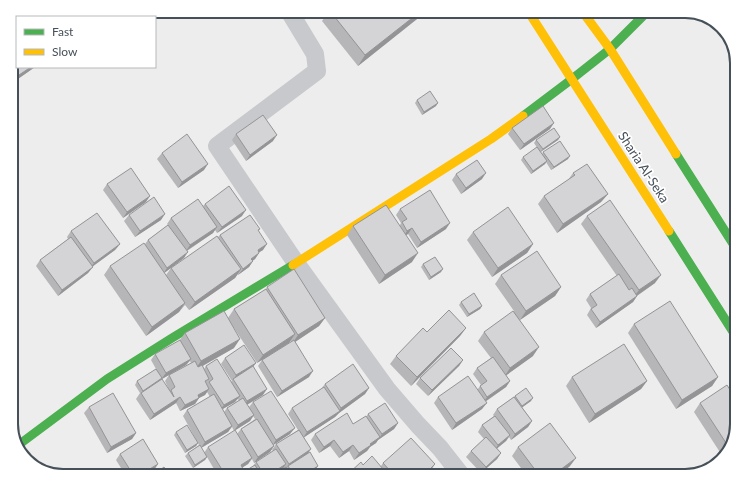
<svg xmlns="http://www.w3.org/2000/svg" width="748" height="487" font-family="Lato,sans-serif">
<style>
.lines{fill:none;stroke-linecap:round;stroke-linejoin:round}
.street{stroke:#c7c9cc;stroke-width:18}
.fast{stroke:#4caf50;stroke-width:9}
.slow{stroke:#ffc107;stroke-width:9}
.wall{fill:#b6b6b8;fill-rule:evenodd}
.shaded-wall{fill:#949496}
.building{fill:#d4d4d6;stroke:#949496}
.labels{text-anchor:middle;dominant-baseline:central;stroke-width:3.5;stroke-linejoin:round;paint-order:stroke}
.street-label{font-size:13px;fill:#465059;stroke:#fff}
.rim{fill:none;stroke:#465059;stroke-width:2}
</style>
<rect width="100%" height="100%" fill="#eeeded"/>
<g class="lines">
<path class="street" d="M289 11 315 54 317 71 217 146 296 263 387 389 418 425 440 448 462 476"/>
<g class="fast">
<path d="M523 116 572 79 610 49 648 11"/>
<path d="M676 154 737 250"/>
<path d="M669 231 737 338"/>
<path d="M17 446 107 379 172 338 293 265"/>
</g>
<g class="slow">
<path d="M528 11 669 231"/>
<path d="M582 11 610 49 676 154"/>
<path d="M293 265 491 139 523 116"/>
</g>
</g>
<g class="wall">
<path d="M206 11H218L207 16Z"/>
<path d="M329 11H425L422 15 358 66 322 21Z"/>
<path d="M11 60 35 67 15 81 11 76Z"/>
<path d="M417 100 436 106 422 115 415 103Z"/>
<path d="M512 128 550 129 520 150 508 134Z"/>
<path d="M236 134 273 141 246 161 232 140Z"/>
<path d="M560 137 558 140 541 152 542 154 543 152 568 159 551 170 546 162 545 164 531 174 521 160 523 157 538 149 534 143 536 140Z"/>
<path d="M162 153 204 170 178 188 157 159Z"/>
<path d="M573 173 608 194 601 202 557 233 538 204 544 196 568 180Z"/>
<path d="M456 174 482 179 461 194 452 180Z"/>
<path d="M107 184 146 202 123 218 103 190Z"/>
<path d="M205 204 242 216 217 233 215 230 213 233 187 251 184 258 164 273 166 275 171 268 218 237 220 235 260 229 258 230 263 250 259 252V253L255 259 252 261H253L249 267 238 275V274L235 278 189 310 185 305 179 312 146 336 104 275 110 266 145 244 148 240 168 225 167 224 171 218 203 206Z"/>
<path d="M400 209 446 229 417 248 408 234 406 235 412 262 379 284 347 235 353 226 400 225 401 223 396 215Z"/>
<path d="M129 215 161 220 135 237 124 221Z"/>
<path d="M587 216 655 283 637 296 633 302 596 328 587 315 591 308 586 300 590 294 617 276 581 224Z"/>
<path d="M71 231 120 244 115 250 92 267 88 273 58 296 36 266 40 260 68 239 67 237Z"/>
<path d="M473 232 533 244 527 253 492 277 467 240Z"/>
<path d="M423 264 441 272 429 280 421 267Z"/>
<path d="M501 275 561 287 555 296 520 320 533 356 506 375 510 381 506 387 485 402 482 409 452 430 434 403 438 397 477 390 481 385 473 374 477 368 491 358 478 341 484 332 514 311 495 284Z"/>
<path d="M267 287 325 318 319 326 295 342 309 377 277 397 258 366 262 360 291 342 290 341 289 343 257 363 230 322 234 348 203 366 204 369 206 366 231 382 232 381 221 364 225 358 256 363 253 367 263 395 247 405 249 407 253 402 290 434 273 444 274 446 270 452 254 463 252 459 248 464 242 468 237 476H218L207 457 205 460 193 468 185 456 188 453 199 445 183 416 187 410 210 397 207 392 205 395 199 398 195 404 180 411 176 403 150 420 136 399 140 393 135 385 137 381 156 369 151 360 155 354 179 341 185 333 228 318 234 309 266 289ZM190 361 191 363 169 375 165 381 169 390 161 380 162 379 186 365ZM237 399 239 400 227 408 224 412 223 409 235 402ZM253 416 255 419 241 429 237 434 208 447 204 453 201 448 228 432 232 427 234 431 250 421Z"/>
<path d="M461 302 482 306 480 309 467 317 459 305Z"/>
<path d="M634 324 718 377 712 386 676 409 628 333Z"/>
<path d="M466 328 460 336 411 386 390 364 396 356 427 332Z"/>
<path d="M463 360 459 366 428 396 416 384 420 378Z"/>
<path d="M572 377 647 381 641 389 589 423 566 386Z"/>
<path d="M325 384 369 388 365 394 339 413 335 417 304 437 314 472 307 476H237L253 466 256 462 273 451 272 450 276 444 298 430 288 414 292 408 321 389Z"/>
<path d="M515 396 531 401 522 407 532 421 528 427 511 440 509 437 506 441 497 448 501 453 497 459 481 473 466 457 471 451 484 439 478 432 482 425 494 416 493 415 497 409Z"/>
<path d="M700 403 737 424 728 453 723 457 694 412Z"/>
<path d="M89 407 136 433 132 439 107 453 84 413Z"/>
<path d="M368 414 398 423 394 429 378 440 376 443 370 447 367 451 354 460 349 451 339 458 330 446 319 453 311 440 315 434 353 424 366 417Z"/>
<path d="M176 432 198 443 196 446 185 453 174 435Z"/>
<path d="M518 447 570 466 558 476H527L512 456Z"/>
<path d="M120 454 154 470 144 476H126L116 460Z"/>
<path d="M383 463 431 470 425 476H346L348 474 363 465 381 466Z"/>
</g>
<g class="shaded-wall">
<path d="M213 11H218L207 16 210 12Z"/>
<path d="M421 11H425L422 15 358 66 365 55Z"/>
<path d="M31 67H35L15 81 19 75Z"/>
<path d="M438 103 436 106 422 115 424 112Z"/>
<path d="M554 123 550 129 520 150 524 144Z"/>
<path d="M277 135 273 141 246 161 250 155Z"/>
<path d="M560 137 558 140 540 152 543 149Z"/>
<path d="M570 156 568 159 551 170 554 167Z"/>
<path d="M547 161 545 164 531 174 533 171Z"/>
<path d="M208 164 204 170 178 188 182 182Z"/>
<path d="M486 173 482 179 461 194 466 188Z"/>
<path d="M608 194 601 202 557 233 563 224Z"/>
<path d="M150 196 146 202 123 218 127 212Z"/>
<path d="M246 210 242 216 217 233 222 227Z"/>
<path d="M165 214 161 220 135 237 140 231Z"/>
<path d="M450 223 446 229 417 248 421 242Z"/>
<path d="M217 227 213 233 186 251 190 245Z"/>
<path d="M412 228 408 234 403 237 407 231Z"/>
<path d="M120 244 115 250 89 269 94 263Z"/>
<path d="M267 244 263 250 253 256 258 250Z"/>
<path d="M533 244 527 253 492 277 498 268Z"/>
<path d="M188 252 184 258 163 274 167 268Z"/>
<path d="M259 253 255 259 247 265 251 259Z"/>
<path d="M418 253 412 262 379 284 385 275Z"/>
<path d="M253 261 249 267 238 275 243 269Z"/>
<path d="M93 267 88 273 58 296 62 290Z"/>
<path d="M241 269 235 278 189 310 195 302Z"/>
<path d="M443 269 441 272 429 280 431 277Z"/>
<path d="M661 275 655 283 632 299 639 290Z"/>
<path d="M561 287 555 296 520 320 526 311Z"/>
<path d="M637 296 633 302 596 328 600 322Z"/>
<path d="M185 303 179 312 146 336 152 327Z"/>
<path d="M482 306 480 309 467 317 469 314Z"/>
<path d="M325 318 319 326 292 344 298 335Z"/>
<path d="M466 328 460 336 411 386 417 377Z"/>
<path d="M295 334 289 343 257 363 263 355Z"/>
<path d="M240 339 234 348 195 370 201 361Z"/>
<path d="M539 347 533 356 504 377 510 368Z"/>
<path d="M191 359 186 365 162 379 160 381 141 394 143 391 162 378 166 373Z"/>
<path d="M463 360 459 366 428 396 432 390Z"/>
<path d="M256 363 251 369 234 380 236 375Z"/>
<path d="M313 371 309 377 277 397 282 391Z"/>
<path d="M718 377 712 386 676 409 682 400Z"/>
<path d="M510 381 506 387 483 403 487 397Z"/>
<path d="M647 381 641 389 589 423 595 414Z"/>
<path d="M369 388 365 394 339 413 335 417 303 438 307 432 338 412 341 408Z"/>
<path d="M209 389 205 395 199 398 195 404 180 411 185 405 198 395Z"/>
<path d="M267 389 263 395 243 407 247 401Z"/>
<path d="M240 396 235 402 219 411 224 405Z"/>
<path d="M180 397 176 403 150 420 154 414Z"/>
<path d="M533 398 531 401 520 409 522 406Z"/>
<path d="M487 403 482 409 452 430 456 423Z"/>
<path d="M254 415 250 421 234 431 238 425Z"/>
<path d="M532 421 528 427 511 440 515 434Z"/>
<path d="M398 423 394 429 378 440 376 443 370 447 367 451 354 460 359 453 370 444 380 437 382 434Z"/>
<path d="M232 426 228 432 201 448 205 442Z"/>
<path d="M295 428 290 434 272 446 276 440Z"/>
<path d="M136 433 132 439 107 453 111 447Z"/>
<path d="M510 435 506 441 494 451 498 445Z"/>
<path d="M334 440 330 446 319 453 324 447Z"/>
<path d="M198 443 196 446 185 453 187 450Z"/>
<path d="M353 445 349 451 339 458 343 452Z"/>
<path d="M274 446 270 452 254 463 258 457Z"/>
<path d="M311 449 307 455 288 466 284 470 289 464Z"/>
<path d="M501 453 497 459 481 473 486 467Z"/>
<path d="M207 457 205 460 193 468 195 465Z"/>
<path d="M252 458 248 464 236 471 241 465Z"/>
<path d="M576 458 570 466 558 476H552Z"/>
<path d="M158 464 154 470 144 476H138Z"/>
<path d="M286 464 282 470 272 476H267Z"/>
<path d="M435 464 431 470 425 476H423Z"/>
<path d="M318 466 314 472 307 476H302Z"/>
<path d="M243 469 239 475 237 476H232Z"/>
</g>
<g class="building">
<path d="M330 11H421L365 55Z"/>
<path d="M17 47V67H31L19 75 11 64V60Z"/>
<path d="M430 91 438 103 424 112 417 100Z"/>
<path d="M543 106 554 123 524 144 512 128Z"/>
<path d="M263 115 277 135 250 155 236 134Z"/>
<path d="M554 128 560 137 543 149 536 140Z"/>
<path d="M187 134 208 164 182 182 162 153Z"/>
<path d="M560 141 570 156 554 167 543 152Z"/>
<path d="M537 147 547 161 533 171 523 157Z"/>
<path d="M477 160 486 173 466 188 456 174Z"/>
<path d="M587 164 608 194 563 224 544 196 575 175 573 173Z"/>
<path d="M131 168 150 196 127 212 107 184Z"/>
<path d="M229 186 246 210 222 227 205 204Z"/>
<path d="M430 190 450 223 421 242 412 228 407 231 402 222 407 219 400 209Z"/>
<path d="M154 197 165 214 140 231 129 215Z"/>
<path d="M198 199 217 227 190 245 171 218Z"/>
<path d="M610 200 661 275 639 290 587 216Z"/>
<path d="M386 205 418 253 385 275 353 226Z"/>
<path d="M508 207 533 244 498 268 473 232Z"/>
<path d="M97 213 120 244 94 263 71 231Z"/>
<path d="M250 215 260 229 258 230 267 244 258 250 259 253 251 259 253 261 243 269 220 235Z"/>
<path d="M168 225 188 252 167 268 148 240Z"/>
<path d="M217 236 241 269 195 302 171 268Z"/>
<path d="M71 237 93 267 62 290 40 260Z"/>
<path d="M144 243 185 303 152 327 110 266Z"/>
<path d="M537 251 561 287 526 311 501 275Z"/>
<path d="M435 257 443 269 431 277 423 264Z"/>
<path d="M294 269 325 318 298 335 267 287Z"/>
<path d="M619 274 629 290 632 288 637 296 600 322 591 309 597 305 590 294Z"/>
<path d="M266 289 295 334 263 355 234 309Z"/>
<path d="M474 293 482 306 469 314 461 302Z"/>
<path d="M670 301 718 377 682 400 634 324Z"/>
<path d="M449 310 466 328 417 377 396 356 423 328 427 332Z"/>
<path d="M224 311 240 339 201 361 185 333Z"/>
<path d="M513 311 539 347 510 368 484 332Z"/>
<path d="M11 326 15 332 11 334Z"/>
<path d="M180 340 191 359 166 373 155 354Z"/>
<path d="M294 340 313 371 282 391 262 360Z"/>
<path d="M624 344 647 381 595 414 572 377Z"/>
<path d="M244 345 256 363 236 375 225 358Z"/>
<path d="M451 348 463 360 432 390 420 378Z"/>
<path d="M493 357 510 381 487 397 480 386 487 381 477 368Z"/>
<path d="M217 359 240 396 224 405 209 382 213 379 206 366Z"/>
<path d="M195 361 198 367 202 365 209 379 205 381 209 389 198 395 199 398 185 405 180 397 154 414 141 393 162 379 174 397 171 390 175 387 169 375Z"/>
<path d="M353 364 369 388 341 408 325 384Z"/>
<path d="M253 366 267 389 247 401 233 379Z"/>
<path d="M156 369 162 378 143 391 137 381Z"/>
<path d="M468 376 487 403 456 423 438 397Z"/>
<path d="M727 385 737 401V424L730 449 700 403Z"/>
<path d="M324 387 340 411 307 432 292 408Z"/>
<path d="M526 388 533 398 522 406 515 396Z"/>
<path d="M271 391 295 428 276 440 253 402Z"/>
<path d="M113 393 136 433 111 447 89 407Z"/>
<path d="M214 394 232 426 205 442 187 410Z"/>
<path d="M514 397 532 421 515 434 497 409Z"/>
<path d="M243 398 254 415 238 425 227 408Z"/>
<path d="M385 403 398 423 382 434 368 414Z"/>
<path d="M347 413 353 424 366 416 380 437 370 444 371 445 359 453 353 445 343 452 334 440 324 447 315 434Z"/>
<path d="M495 416 510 435 498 445 482 425Z"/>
<path d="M257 419 274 446 258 457 241 429Z"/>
<path d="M550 423 576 458 552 476H537L539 475 518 447Z"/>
<path d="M187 425 198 443 187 450 176 432Z"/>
<path d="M235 430 252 458 241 465 243 469 232 476H226L208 447Z"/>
<path d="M299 430 311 449 289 464 276 444Z"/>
<path d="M486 437 501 453 486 467 471 451Z"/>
<path d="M411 438 435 464 423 476H395L383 463Z"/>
<path d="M143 439 158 464 138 476H134L120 454Z"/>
<path d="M200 445 207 457 195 465 188 453Z"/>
<path d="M276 449 286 464 267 476H265L256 462Z"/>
<path d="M310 452 318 466 302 476H294L288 466Z"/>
<path d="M372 456 383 469V470L389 476H350L348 474 361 462 363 465Z"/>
<path d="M255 465 261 476H237Z"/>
<path d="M164 467 170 476H152Z"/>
<path d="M286 467 292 476H271Z"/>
</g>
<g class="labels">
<g class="street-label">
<text transform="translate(644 167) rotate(57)">Sharia Al-Seka</text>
</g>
</g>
<path d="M0 0H748V487H0ZM63 18H685A45 45 0 0 1 730 63V424A45 45 0 0 1 685 469H63A45 45 0 0 1 18 424V63A45 45 0 0 1 63 18Z" fill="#fff" fill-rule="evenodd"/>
<path class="rim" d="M63 18H685A45 45 0 0 1 730 63V424A45 45 0 0 1 685 469H63A45 45 0 0 1 18 424V63A45 45 0 0 1 63 18Z"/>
<rect x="16" y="16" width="140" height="52" fill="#ffffff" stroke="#b5b9bd"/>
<rect x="24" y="29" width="20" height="6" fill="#4caf50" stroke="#b5b9bd"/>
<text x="52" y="36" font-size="12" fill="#465059">Fast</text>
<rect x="24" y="49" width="20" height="6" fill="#ffc107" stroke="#b5b9bd"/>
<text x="52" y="56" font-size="12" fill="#465059">Slow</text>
</svg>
